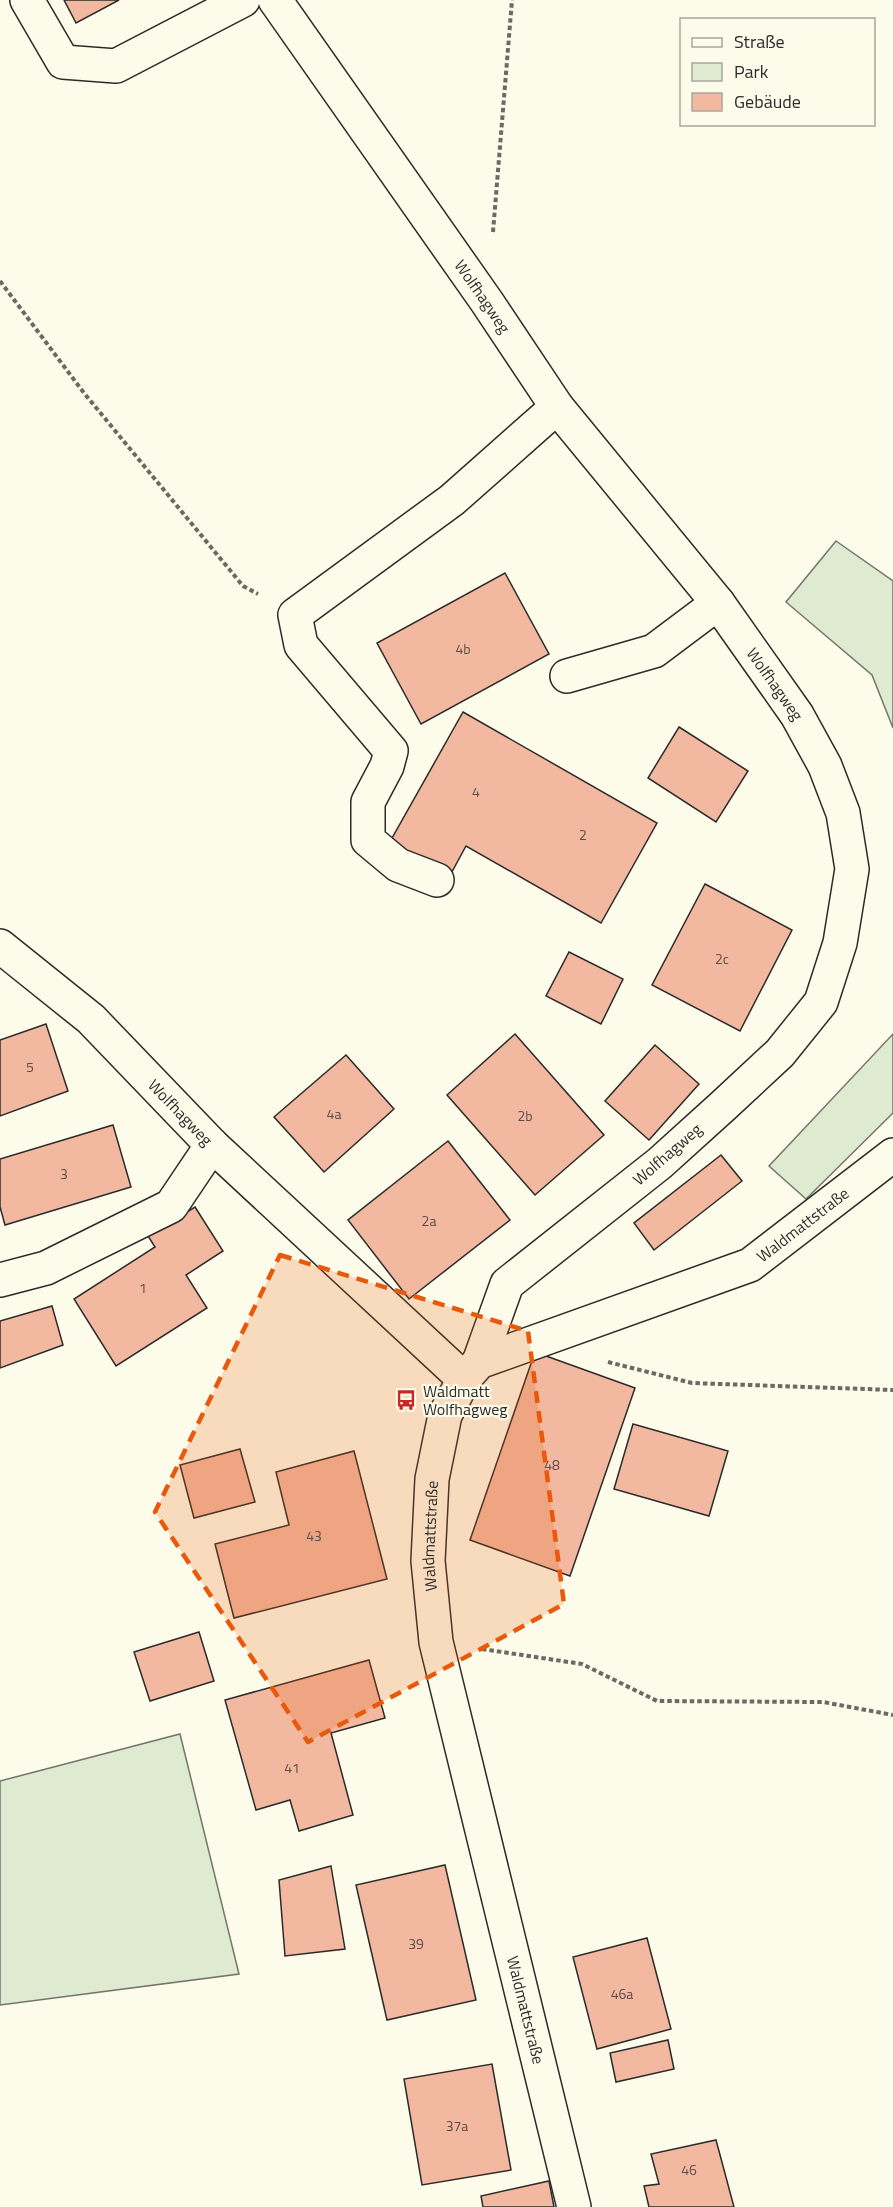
<svg xmlns="http://www.w3.org/2000/svg" width="893" height="2207" font-family="'Titillium Web',sans-serif">
<style>
.green{fill:#deebd1;stroke:#74746e;stroke-width:1.5}
.building{fill:#f2b8a0;stroke:#2b2b2b;stroke-width:1.5}
.lines{fill:none;stroke-linecap:round;stroke-linejoin:round}
.minor-casing{stroke:#2b2b2b;stroke-width:36}
.path{stroke:#6a6964;stroke-width:4;stroke-dasharray:4.5 3;stroke-linecap:butt}
.minor{stroke:#fdfbea;stroke-width:33}
.marked{fill:#e8590c;fill-opacity:0.2;stroke:#e8590c;stroke-width:4.5;stroke-dasharray:12 8;stroke-linejoin:round}
.labels{text-anchor:middle;dominant-baseline:central;stroke-width:4.5;stroke-linejoin:round;paint-order:stroke}
.number-label{font-size:14px;fill:#5d4e48}
.street-label{font-size:16px;fill:#2b2b2b;stroke:#fdfbea}
.poi-label{font-size:16px;fill:#2b2b2b;stroke:#fdfbea;text-anchor:start}
</style>
<rect width="100%" height="100%" fill="#fdfbea"/>
<g class="green">
<path d="M836 541 893 581V728L872 675 786 602Z"/>
<path d="M893 1034V1113L806 1199 769 1166Z"/>
<path d="M180 1734 239 1974 0 2005V1781Z"/>
</g>
<g class="building">
<path d="M64 0H119L76 23Z"/>
<path d="M505 573 549 654 421 724 377 643Z"/>
<path d="M463 712 657 823 601 923 466 846 447 881 387 847Z"/>
<path d="M679 727 748 771 716 822 648 778Z"/>
<path d="M705 884 792 930 740 1031 652 985Z"/>
<path d="M569 952 623 979 601 1024 546 996Z"/>
<path d="M46 1024 68 1091 0 1116V1040Z"/>
<path d="M515 1034 604 1135 535 1195 447 1095Z"/>
<path d="M655 1045 699 1084 649 1140 605 1101Z"/>
<path d="M346 1055 394 1109 324 1172 274 1117Z"/>
<path d="M113 1125 131 1187 5 1225 0 1207V1159Z"/>
<path d="M448 1141 510 1220 409 1299 348 1220Z"/>
<path d="M721 1155 742 1181 654 1250 634 1223Z"/>
<path d="M195 1207 223 1251 186 1275 207 1308 116 1366 74 1299 155 1247 148 1236Z"/>
<path d="M52 1306 63 1345 0 1368V1321Z"/>
<path d="M535 1352 635 1388 570 1576 470 1540Z"/>
<path d="M633 1424 728 1451 709 1516 614 1489Z"/>
<path d="M240 1449 255 1502 194 1518 180 1465Z"/>
<path d="M354 1451 387 1579 234 1618 215 1544 289 1525 276 1472Z"/>
<path d="M199 1632 214 1681 150 1701 134 1652Z"/>
<path d="M369 1660 385 1718 331 1733 353 1815 299 1831 290 1800 256 1810 225 1700Z"/>
<path d="M445 1865 476 2000 387 2020 356 1885Z"/>
<path d="M331 1866 345 1949 285 1956 279 1880Z"/>
<path d="M647 1938 671 2029 597 2049 573 1957Z"/>
<path d="M668 2040 674 2069 616 2082 610 2053Z"/>
<path d="M492 2064 511 2170 422 2185 404 2079Z"/>
<path d="M716 2140 734 2207H649L644 2186 659 2184 651 2154Z"/>
<path d="M549 2181 554 2207H483L481 2196Z"/>
</g>
<g class="lines">
<g class="minor-casing">
<g id="minor">
<path d="M27 0 63 62 116 66 243 0"/>
<path id="s1" d="M275 0 487 302 557 407 718 603 797 715 825 766 843 813 852 869 840 943 821 1002 780 1053 723 1106 660 1163 507 1284 479 1362"/>
<path d="M567 676 654 651 718 603"/>
<path d="M437 880 398 865 368 840V802L387 766 391 751 301 645 295 615 452 500 557 407"/>
<path id="s2" d="M0 946 91 1019 212 1145 464 1379"/>
<path d="M0 1280 46 1268 171 1206 212 1145"/>
<path id="s3" d="M574 2207 436 1642 428 1561 432 1479 445 1415 464 1379 479 1362 750 1265 893 1155"/>
</g>
</g>
<g class="path">
<path d="M493 232 512 0"/>
<path d="M0 281 84 393 243 586 258 594"/>
<path d="M608 1362 692 1383 893 1390"/>
<path d="M482 1649 582 1664 657 1701 823 1702 893 1715"/>
</g>
<use href="#minor" class="minor"/>
</g>
<path class="marked" d="M280 1255 528 1331 564 1604 308 1742 155 1512Z"/>
<defs>
<g id="bus-bare" transform="scale(1.62)"><path d="M-5-6H5V4H4V6H2V4H-2V6H-4V4H-5ZM-3.5-4V0h7V-4ZM-3.5 1.2v1.5H-2V1.2ZM2 1.2v1.5H3.5V1.2Z" fill="#c62828" stroke="#fdfbea" stroke-width="2.5" paint-order="stroke"/></g>
</defs>
<g fill-rule="evenodd">
<use href="#bus-bare" x="406" y="1400"/>
</g>
<g class="labels">
<g class="number-label">
<text x="463" y="648">4b</text>
<text x="476" y="791">4</text>
<text x="583" y="834">2</text>
<text x="722" y="958">2c</text>
<text x="30" y="1066">5</text>
<text x="334" y="1113">4a</text>
<text x="525" y="1115">2b</text>
<text x="64" y="1173">3</text>
<text x="429" y="1220">2a</text>
<text x="143" y="1287">1</text>
<text x="552" y="1464">48</text>
<text x="314" y="1535">43</text>
<text x="292" y="1767">41</text>
<text x="416" y="1943">39</text>
<text x="622" y="1993">46a</text>
<text x="457" y="2125">37a</text>
<text x="689" y="2169">46</text>
</g>
<g class="street-label">
<text stroke="none"><textPath href="#s1" startOffset="362">Wolfhagweg</textPath></text>
<text stroke="none"><textPath href="#s1" startOffset="848">Wolfhagweg</textPath></text>
<text stroke="none"><textPath href="#s2" startOffset="246">Wolfhagweg</textPath></text>
<text transform="translate(667 1154) rotate(-41)">Wolfhagweg</text>
<text stroke="none"><textPath href="#s3" startOffset="1228">Waldmattstraße</textPath></text>
<text stroke="none"><textPath href="#s3" startOffset="688">Waldmattstraße</textPath></text>
<text transform="translate(526 2010) rotate(76)">Waldmattstraße</text>
</g>
<g class="poi-label">
<text x="423" y="1391">Waldmatt<tspan x="423" dy="18">Wolfhagweg</tspan></text>
</g>
</g>
<rect x="680" y="18" width="195" height="108" fill="#fdfbea" stroke="#a9a89e" stroke-width="1.5"/>
<rect x="692" y="38" width="30" height="9" fill="#fdfbea" stroke="#a9a89e" stroke-width="1.5"/>
<text x="734" y="48" font-size="18" fill="#2b2b2b">Straße</text>
<rect x="692" y="63" width="30" height="18" fill="#deebd1" stroke="#a9a89e" stroke-width="1.5"/>
<text x="734" y="78" font-size="18" fill="#2b2b2b">Park</text>
<rect x="692" y="93" width="30" height="18" fill="#f2b8a0" stroke="#a9a89e" stroke-width="1.5"/>
<text x="734" y="108" font-size="18" fill="#2b2b2b">Gebäude</text>
</svg>
